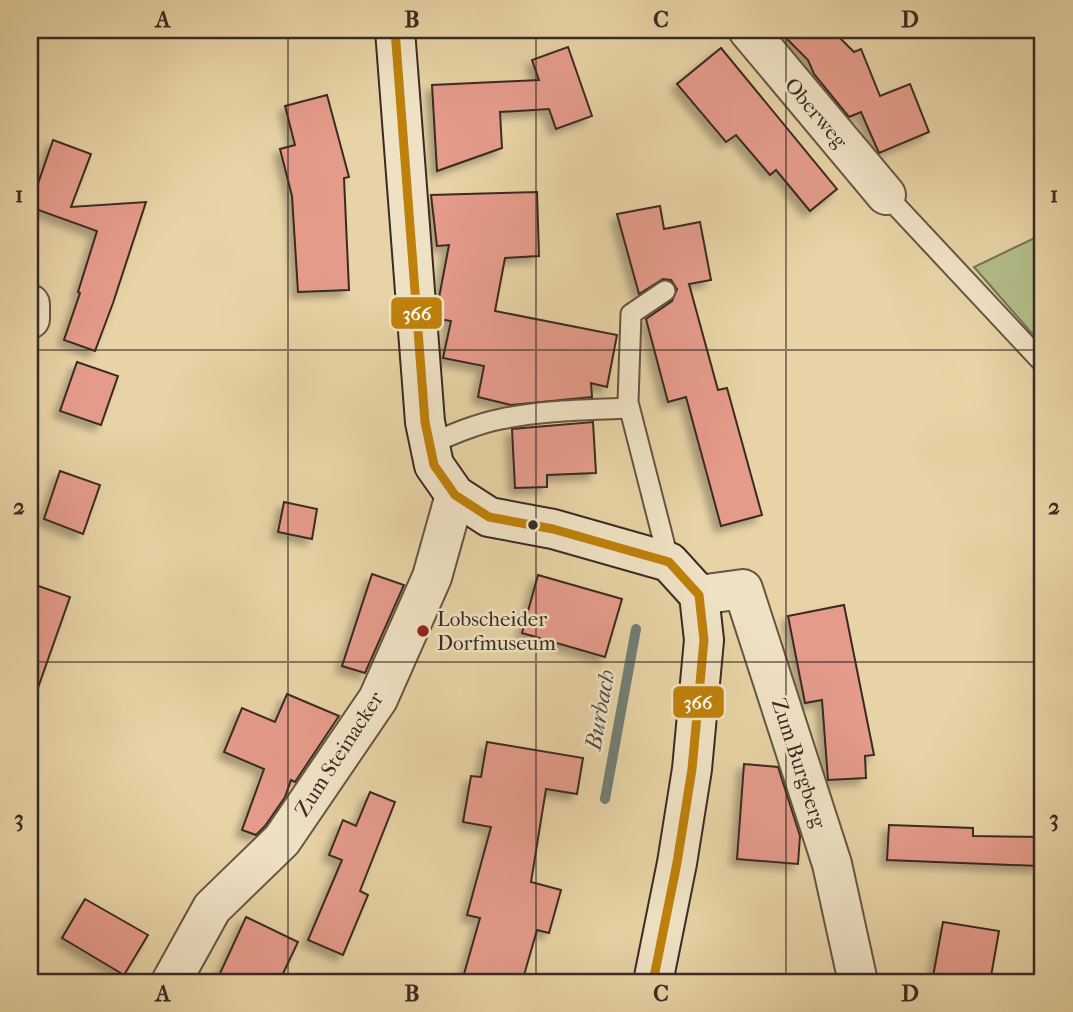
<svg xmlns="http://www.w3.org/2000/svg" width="1073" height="1012" font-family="'IM FELL French Canon',serif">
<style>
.green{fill:#b2bd89;stroke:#767456;stroke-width:2}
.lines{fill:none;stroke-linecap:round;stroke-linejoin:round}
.stream{stroke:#727f76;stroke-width:10}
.building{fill:#e59b8a;stroke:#3b2a24;stroke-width:2;filter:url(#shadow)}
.lane-casing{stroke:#665444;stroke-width:23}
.street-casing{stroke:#665444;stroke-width:42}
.secondary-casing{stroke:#3b2a24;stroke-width:42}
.lane{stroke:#efe2c4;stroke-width:19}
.street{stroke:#efe2c4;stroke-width:38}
.secondary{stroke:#efe2c4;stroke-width:38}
.bus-1-casing{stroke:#efe2c4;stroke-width:14}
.bus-1{stroke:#bf810b;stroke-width:9}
.grid{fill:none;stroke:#3b2a24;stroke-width:2;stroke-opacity:0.55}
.bus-dot{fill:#3b2a24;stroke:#efe2c4;stroke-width:2.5}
.poi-dot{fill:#8f2418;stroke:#efe2c4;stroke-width:2.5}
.labels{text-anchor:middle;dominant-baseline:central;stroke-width:5;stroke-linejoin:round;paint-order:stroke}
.street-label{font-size:21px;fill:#3b2a24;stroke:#efe2c4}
.poi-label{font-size:21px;fill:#3b2a24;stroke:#efe2c4;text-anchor:start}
.water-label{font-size:23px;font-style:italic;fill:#524d46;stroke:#efe2c4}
.line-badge{stroke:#efe2c4;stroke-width:2.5}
.badge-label{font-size:19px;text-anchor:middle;font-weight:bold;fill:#fff}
.neatline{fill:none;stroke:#3b2a24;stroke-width:2.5}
.grid-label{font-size:23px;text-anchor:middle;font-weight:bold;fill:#3b2a24}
</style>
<defs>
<filter id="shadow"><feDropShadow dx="-6" dy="6" stdDeviation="3.5" flood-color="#0004"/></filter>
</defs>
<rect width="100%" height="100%" fill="#e7d3a5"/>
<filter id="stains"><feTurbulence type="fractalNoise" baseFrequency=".00286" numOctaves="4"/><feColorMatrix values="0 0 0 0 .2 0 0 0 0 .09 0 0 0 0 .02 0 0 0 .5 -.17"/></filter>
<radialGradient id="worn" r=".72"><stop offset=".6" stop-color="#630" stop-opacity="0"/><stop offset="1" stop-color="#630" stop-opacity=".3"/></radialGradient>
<path class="green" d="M1043 234V346L974 267Z"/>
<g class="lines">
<path class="stream" d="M605 799 636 629"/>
</g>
<g class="building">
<path d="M778 30H832L854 52 861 49 880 96 910 84 929 132 879 153 861 112 849 117 814 74 808 60Z"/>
<path d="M568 47 592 116 556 129 549 109 500 112 502 148 437 171 432 85 539 80 532 60Z"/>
<path d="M721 48 837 189 810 211 776 170 770 175 736 135 726 142 677 84Z"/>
<path d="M327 95 349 177 344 178 349 290 298 292 292 196 280 149 295 145 285 106Z"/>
<path d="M53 140 91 154 71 207 146 202 113 303 95 351 64 340 80 293 78 292 97 231 30 207Z"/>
<path d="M537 192 539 256 505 258 495 311 617 335 607 387 591 383 592 397 511 405 478 397 484 366 443 358 451 321 439 319 438 303 449 245 437 246 431 195Z"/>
<path d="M660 206 664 229 700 222 711 280 689 284 718 390 727 388 762 515 721 526 686 397 668 402 646 319 672 301 677 289 671 280 663 279 639 294 617 214Z"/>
<path d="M77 362 118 376 101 425 60 411Z"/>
<path d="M593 422 596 473 547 475V487L515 488 512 429Z"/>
<path d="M60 471 100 485 83 534 44 519Z"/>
<path d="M284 502 317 509 312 539 278 532Z"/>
<path d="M372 574 404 585 365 673 342 666Z"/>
<path d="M538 575 622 599 605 657 522 633Z"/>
<path d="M30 583 70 597 34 699 30 698Z"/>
<path d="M844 605 874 755 865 756 866 778 828 780 822 700 805 703 788 616Z"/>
<path d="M287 694 339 716 295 782 291 780 285 797 265 826 256 835 242 830 264 769 224 752 242 708 275 722Z"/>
<path d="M487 742 583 758 577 794 546 789 531 882 561 890 549 933 537 930 522 982H493L464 974 480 918 467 915 491 827 463 822 471 776 481 777Z"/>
<path d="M744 764 778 767 800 836 798 864 737 859Z"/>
<path d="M370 792 395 802 360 891 368 895 343 955 308 940 342 860 329 855 343 820 356 826Z"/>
<path d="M889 825 973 828V836L1040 837 1039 866 887 860Z"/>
<path d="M85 899 148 935 124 975 62 938Z"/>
<path d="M246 917 298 942 279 982H216Z"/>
<path d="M943 922 999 931 990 982H932Z"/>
</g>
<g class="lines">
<g class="lane-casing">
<g id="lane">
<path d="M886 195 1043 363"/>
<path d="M665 291 631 314 628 402 669 562"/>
<path d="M430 444C453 434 476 424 501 419 543 410 587 410 629 408"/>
</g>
</g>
<g class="street-casing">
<g id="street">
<path d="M748 30 886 195"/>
<path d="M30 304V319"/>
<path d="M699 595 743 589 832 864 858 982"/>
<path d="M171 982 212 908 282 840 378 699 432 577 455 495"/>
</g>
</g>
<g class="secondary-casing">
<path id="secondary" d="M395 30 425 422 434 465 455 495 489 517 553 529 669 562 699 595 704 640 692 769 677 863 653 982"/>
</g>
<use href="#lane" class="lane"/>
<use href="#street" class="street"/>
<use href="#secondary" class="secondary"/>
<g class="bus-1-casing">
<path id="bus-1" d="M395 30 425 422 434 465 455 495 489 517 553 529 669 562 699 595 704 640 692 769 677 863 653 982"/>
</g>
<use href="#bus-1" class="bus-1"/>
</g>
<path class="grid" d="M288 30V982M536 30V982M786 30V982M30 350H1043M30 662H1043"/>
<circle class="bus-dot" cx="533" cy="525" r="6"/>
<circle class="poi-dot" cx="423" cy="631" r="7"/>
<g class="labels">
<g class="street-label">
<text transform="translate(816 113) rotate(50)">Oberweg</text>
<text transform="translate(339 754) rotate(-57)">Zum Steinacker</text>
<text transform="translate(799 763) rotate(72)">Zum Burgberg</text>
</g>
<g class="poi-label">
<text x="437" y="619">Lobscheider<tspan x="437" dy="24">Dorfmuseum</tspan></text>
</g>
<g class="water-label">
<text transform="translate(600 710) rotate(-80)">Burbach</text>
</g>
</g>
<g class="line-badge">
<rect x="390" y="296" width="53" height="34" rx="7" fill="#bf810b"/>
<rect x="672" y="685" width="53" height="34" rx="7" fill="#bf810b"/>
</g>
<g class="badge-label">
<text x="417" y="320">366</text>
<text x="698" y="709">366</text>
</g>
<rect width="1073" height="1012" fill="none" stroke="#e7d3a5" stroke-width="77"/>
<rect x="38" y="38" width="996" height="936" class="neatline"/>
<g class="grid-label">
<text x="163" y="27">A</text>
<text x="412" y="27">B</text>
<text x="661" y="27">C</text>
<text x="910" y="27">D</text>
<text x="19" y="202">1</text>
<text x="1054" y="202">1</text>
<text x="19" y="514">2</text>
<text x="1054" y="514">2</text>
<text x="19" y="826">3</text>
<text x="1054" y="826">3</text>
<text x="163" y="1001">A</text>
<text x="412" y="1001">B</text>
<text x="661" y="1001">C</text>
<text x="910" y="1001">D</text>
</g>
<rect width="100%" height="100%" filter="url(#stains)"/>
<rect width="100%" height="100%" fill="url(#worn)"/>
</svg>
